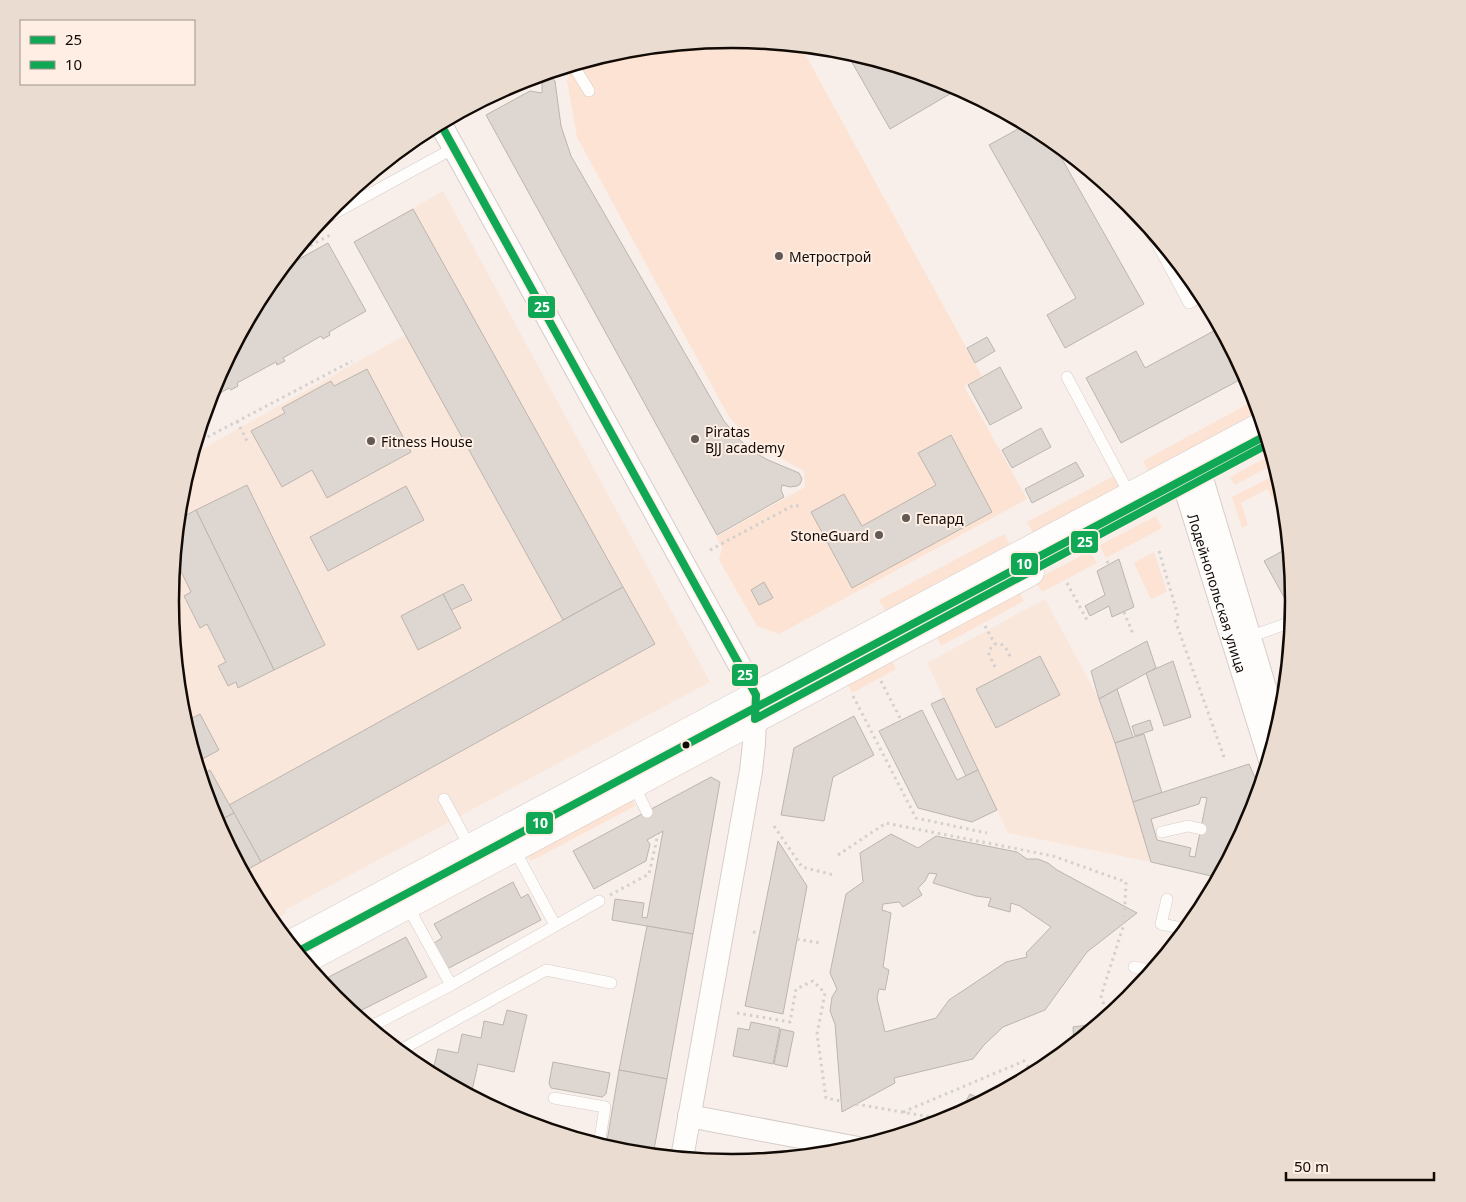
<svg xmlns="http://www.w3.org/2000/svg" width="1466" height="1202" font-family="'Noto Sans',sans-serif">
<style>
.built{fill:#fae7dc}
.green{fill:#fce3d3}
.building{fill:#ded6d0;stroke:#bcb5ae;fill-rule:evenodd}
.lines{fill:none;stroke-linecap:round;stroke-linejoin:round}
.service-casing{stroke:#d6cdc8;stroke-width:12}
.minor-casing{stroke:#d6cdc8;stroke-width:24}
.tertiary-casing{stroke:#d6cdc8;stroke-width:29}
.path{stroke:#d3d0cf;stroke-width:3;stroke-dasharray:2.5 4;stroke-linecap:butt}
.service{stroke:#fefdfc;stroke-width:11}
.minor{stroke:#fefdfc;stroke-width:22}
.tertiary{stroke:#fefdfc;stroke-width:28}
.bus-1-casing{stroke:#feeee4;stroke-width:11}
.bus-2-casing{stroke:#feeee4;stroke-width:11}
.bus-1{stroke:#10a855;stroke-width:8}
.bus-2{stroke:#10a855;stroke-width:8}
.poi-dot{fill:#625a55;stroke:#feeee4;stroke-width:2}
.bus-dot{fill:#120a05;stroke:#feeee4;stroke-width:2}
.labels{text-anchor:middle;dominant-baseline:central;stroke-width:4;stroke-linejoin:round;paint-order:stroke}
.poi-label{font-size:14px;fill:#120a05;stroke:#feeee4;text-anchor:start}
.street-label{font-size:14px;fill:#120a05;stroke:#feeee4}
.rim{fill:none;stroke:#120a05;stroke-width:2.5}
.line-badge{stroke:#feeee4;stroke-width:2}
.badge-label{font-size:14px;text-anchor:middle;font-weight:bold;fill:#fff}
</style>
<rect width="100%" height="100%" fill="#f8efea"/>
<g class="built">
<path d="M443 191 710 682 285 910 286 913 272 921 265 913 213 816 182 710 171 601 182 491 193 454 405 335 354 242Z"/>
<path d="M1045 599 1099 699 1115 743 1151 862 1008 833 927 663Z"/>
</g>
<g class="green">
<path d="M733 39 800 45 982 376 964 386 1027 499 779 634 757 626 719 560 722 548 716 537 805 487 804 471 753 443 729 417 577 137 567 81 573 65 624 50Z"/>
<path d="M1257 399 1261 413 1149 473 1143 461Z"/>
<path d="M1273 454 1276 463 1235 485 1230 477Z"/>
<path d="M1279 473 1284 492 1286 502 1277 507 1267 489 1241 503 1248 525 1242 528 1232 497Z"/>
<path d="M1114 476 1120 488 1034 534 1027 522Z"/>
<path d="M1156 516 1162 528 1106 558 1100 545Z"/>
<path d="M1004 534 1011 546 886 612 879 600Z"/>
<path d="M1090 551 1097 563 1042 592 1035 580Z"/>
<path d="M1154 552 1167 592 1151 599 1134 563Z"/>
<path d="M1018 589 1024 601 941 646 935 634Z"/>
<path d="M890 658 896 669 852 693 846 681Z"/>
<path d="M630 797 635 806 531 861 526 852Z"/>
</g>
<g class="building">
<path d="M845 50 948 82 960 88 890 129Z"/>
<path d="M550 76 555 81 561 126 571 156 724 421 739 439 752 451 768 460 799 473 802 479 800 484 797 486 790 487 782 485 781 490 784 497 717 535 486 115 530 91 542 93V81L545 77Z"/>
<path d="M1027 124 1049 136 1144 304 1065 348 1047 315 1076 298 989 145Z"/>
<path d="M413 209 623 587 563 620 354 242Z"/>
<path d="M328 243 366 311 329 332 330 335 323 339 321 336 283 358 285 361 277 365 276 362 237 383 238 386 231 390 229 388 210 399 214 386 266 288 281 269Z"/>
<path d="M1167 248 1189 275 1184 278Z"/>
<path d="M1221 327 1247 376 1121 443 1086 378 1136 351 1145 368Z"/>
<path d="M987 337 995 351 975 363 967 348Z"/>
<path d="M1000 367 1022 408 990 425 968 385Z"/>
<path d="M367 369 411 452 327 498 312 470 282 487 251 431 285 413 282 408 331 381 334 386Z"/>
<path d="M1041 428 1051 447 1012 468 1002 450Z"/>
<path d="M951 435 992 512 852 588 811 512 844 494 862 526 936 485 918 453Z"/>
<path d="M1076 462 1084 476 1032 503 1025 489Z"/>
<path d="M247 485 325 645 274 670 196 510Z"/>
<path d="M406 486 424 520 328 571 310 537Z"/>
<path d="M196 510 274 670 238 688 236 682 228 686 218 666 226 662 207 624 200 628 184 596 191 592 175 559 179 519Z"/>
<path d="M1290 547 1295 601 1294 615 1264 561Z"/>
<path d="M1119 559 1134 607 1112 617 1109 606 1090 616 1085 606 1105 595 1097 571Z"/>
<path d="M764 582 773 598 759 605 751 590Z"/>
<path d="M463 584 472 600 451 610 443 594Z"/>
<path d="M623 587 655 644 261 862 229 805Z"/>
<path d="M443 594 461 628 418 650 401 616Z"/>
<path d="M1147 641 1156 668 1099 699 1091 671Z"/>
<path d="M1040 656 1060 695 996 728 976 689Z"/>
<path d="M1173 661 1191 717 1164 726 1146 673Z"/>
<path d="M1117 689 1133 737 1115 743 1099 699Z"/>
<path d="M944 698 978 770 966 776 931 704Z"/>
<path d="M922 710 957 780 978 770 997 810 972 822 918 808 879 731Z"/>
<path d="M200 714 219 750 197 762 185 722Z"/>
<path d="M854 716 874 755 833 777 824 821 781 815 794 748Z"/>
<path d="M1150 720 1153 730 1135 736 1132 726Z"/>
<path d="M1144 734 1162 793 1133 802 1115 743Z"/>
<path d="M1249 764 1256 780 1250 821 1220 878 1151 862 1133 802ZM1201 797 1207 798 1195 857 1189 856 1191 848 1157 840 1151 819 1199 804Z"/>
<path d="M210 770 234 813 217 822 201 775Z"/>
<path d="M711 777 720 782 693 934 612 920 615 899 644 903 642 917 647 918 663 831 647 840 650 844 646 861 594 889 573 851Z"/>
<path d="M234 813 261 862 243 872 217 822Z"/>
<path d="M891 834 918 848 936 836 1017 852 1027 859H1038L1048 863 1057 870 1137 913 1087 952 1045 1010 1003 1027 984 1045 973 1059 894 1078 895 1083 842 1112 835 1024 830 1011 832 997 837 989 830 973 846 894 863 882 860 853ZM929 873 937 874 933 883 976 896 991 898 988 906 1010 912 1011 903 1020 906 1051 927 1026 953 1027 957 1006 962 949 1000 936 1018 885 1032 877 998 879 989 885 990 889 970 883 967 891 913 882 910 883 904 899 902 903 907 922 895 918 888 925 881Z"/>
<path d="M778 841 807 886 783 1014 745 1006Z"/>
<path d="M513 882 521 898 528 894 541 920 447 969 434 943 442 938 434 924Z"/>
<path d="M647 926 693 934 667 1079 619 1070Z"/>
<path d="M406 937 427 977 354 1014 335 998 322 982 321 981Z"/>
<path d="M507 1010 527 1015 514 1072 478 1064 471 1095 432 1075 438 1049 458 1053 462 1034 481 1038 484 1021 503 1025Z"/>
<path d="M751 1022 780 1028 773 1064 733 1056 738 1028 749 1030Z"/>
<path d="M1101 1023 1074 1045 1073 1027Z"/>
<path d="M781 1029 794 1032 787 1067 774 1064Z"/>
<path d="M553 1062 610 1073 606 1094 602 1097 551 1088 549 1083Z"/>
<path d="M619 1070 667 1079 653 1155 623 1152 606 1147Z"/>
<path d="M970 1094 985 1101 958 1115Z"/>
<path d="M711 1154 731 1158 753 1161 733 1163 710 1161Z"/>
</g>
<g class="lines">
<g class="service-casing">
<g id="service">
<path d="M573 65 589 91"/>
<path d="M441 123 469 108"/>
<path d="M1144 219 1189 303 1204 295"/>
<path d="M322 220 454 148"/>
<path d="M1067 377 1131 497"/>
<path d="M1246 638 1283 625 1293 619"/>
<path d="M633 784 647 812"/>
<path d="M444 799 471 849"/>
<path d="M1162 832 1188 826 1201 829"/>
<path d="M513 847 555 925"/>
<path d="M1167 899 1161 924 1187 929"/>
<path d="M407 905 451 985"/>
<path d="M1134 967 1153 971"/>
<path d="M1129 991 1135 993"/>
<path d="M370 1027 451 985 599 901"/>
<path d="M399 1051 546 970 611 983"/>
<path d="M554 1098 605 1107 599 1145"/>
</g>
</g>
<g class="minor-casing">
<g id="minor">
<path d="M440 123 756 695 754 743 751 771 682 1158"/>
<path id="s1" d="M1187 467 1185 488 1270 760"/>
<path d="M1187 467 1202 479 1278 731"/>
<path d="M689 1116 858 1148"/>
</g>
</g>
<g class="tertiary-casing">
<g id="tertiary">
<path d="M291 944 1264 425"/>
<path d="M304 960 1030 572"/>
</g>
</g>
<g class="path">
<path d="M293 255 330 235"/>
<path d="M237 421 247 441"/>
<path d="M196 443 352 361"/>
<path d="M710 550 794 505 802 507"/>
<path d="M1159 551 1179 619"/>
<path d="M1107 561 1109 565"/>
<path d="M1067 583 1087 620"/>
<path d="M1124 612 1133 634"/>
<path d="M1175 620 1224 757"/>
<path d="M985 626 995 644"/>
<path d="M995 667 989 654V650L995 644C1005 642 1007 651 1011 658"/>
<path d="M881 681 901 720"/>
<path d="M853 696 916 818 987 833"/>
<path d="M774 826 802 867 834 875"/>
<path d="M838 855 886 823 1053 856 1126 882 1124 924 1101 996 1108 1017"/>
<path d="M610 895 649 874 658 834"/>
<path d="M753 932 760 933"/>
<path d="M797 939 820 943"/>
<path d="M737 1013 790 1022 796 989 813 981 825 993 817 1034 826 1098 841 1101"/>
<path d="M417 1066 419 1057"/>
<path d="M856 1104 948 1120"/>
<path d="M903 1112 1024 1061 1034 1075"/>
</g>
<use href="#service" class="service"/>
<use href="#minor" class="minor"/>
<use href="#tertiary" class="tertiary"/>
<g class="bus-1-casing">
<path id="bus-1" d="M440 123 756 695 755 719 1270 443"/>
</g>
<g class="bus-2-casing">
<path id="bus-2" d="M297 952 1267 435"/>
</g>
<use href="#bus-1" class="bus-1"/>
<use href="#bus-2" class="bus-2"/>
</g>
<g class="poi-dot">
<circle cx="779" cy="256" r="5"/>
<circle cx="695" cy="439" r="5"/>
<circle cx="371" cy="441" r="5"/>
<circle cx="906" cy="518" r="5"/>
<circle cx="879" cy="535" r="5"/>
</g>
<circle class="bus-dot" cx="686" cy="745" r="4.5"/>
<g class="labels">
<g class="poi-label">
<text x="789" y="256">Метрострой</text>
<text x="705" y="431">Piratas<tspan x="705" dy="16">BJJ academy</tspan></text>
<text x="381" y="441">Fitness House</text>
<text x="916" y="518">Гепард</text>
<text x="869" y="535" text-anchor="end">StoneGuard</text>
</g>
<g class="street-label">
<text stroke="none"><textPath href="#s1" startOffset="131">Лодейнопольская улица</textPath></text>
</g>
</g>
<path d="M0 0H1466V1202H0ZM179 601a553 553 0 1 1 1106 0a553 553 0 1 1-1106 0Z" fill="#ebdcd2" fill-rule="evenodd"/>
<path class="rim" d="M179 601a553 553 0 1 1 1106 0a553 553 0 1 1-1106 0Z"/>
<g class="line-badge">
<rect x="527" y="295" width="29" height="24" rx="5" fill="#10a855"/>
<rect x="1070" y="530" width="29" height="24" rx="5" fill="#10a855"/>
<rect x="1010" y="552" width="29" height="24" rx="5" fill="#10a855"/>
<rect x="731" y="663" width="28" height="24" rx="5" fill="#10a855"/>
<rect x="525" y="811" width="29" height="24" rx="5" fill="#10a855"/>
</g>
<g class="badge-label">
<text x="542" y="312">25</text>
<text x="1085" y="547">25</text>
<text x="1024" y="569">10</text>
<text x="745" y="680">25</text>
<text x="540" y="828">10</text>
</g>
<rect x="20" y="20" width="175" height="65" fill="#feeee4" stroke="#a0938b"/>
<rect x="30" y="36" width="25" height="8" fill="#10a855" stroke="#a0938b"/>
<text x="65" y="45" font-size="15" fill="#120a05">25</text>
<rect x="30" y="61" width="25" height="8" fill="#10a855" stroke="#a0938b"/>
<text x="65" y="70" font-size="15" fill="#120a05">10</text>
<path d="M1286 1172v8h148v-8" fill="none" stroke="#120a05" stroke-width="2.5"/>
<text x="1294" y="1172" font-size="15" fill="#120a05" stroke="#feeee4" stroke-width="4" paint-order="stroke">50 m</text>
</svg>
